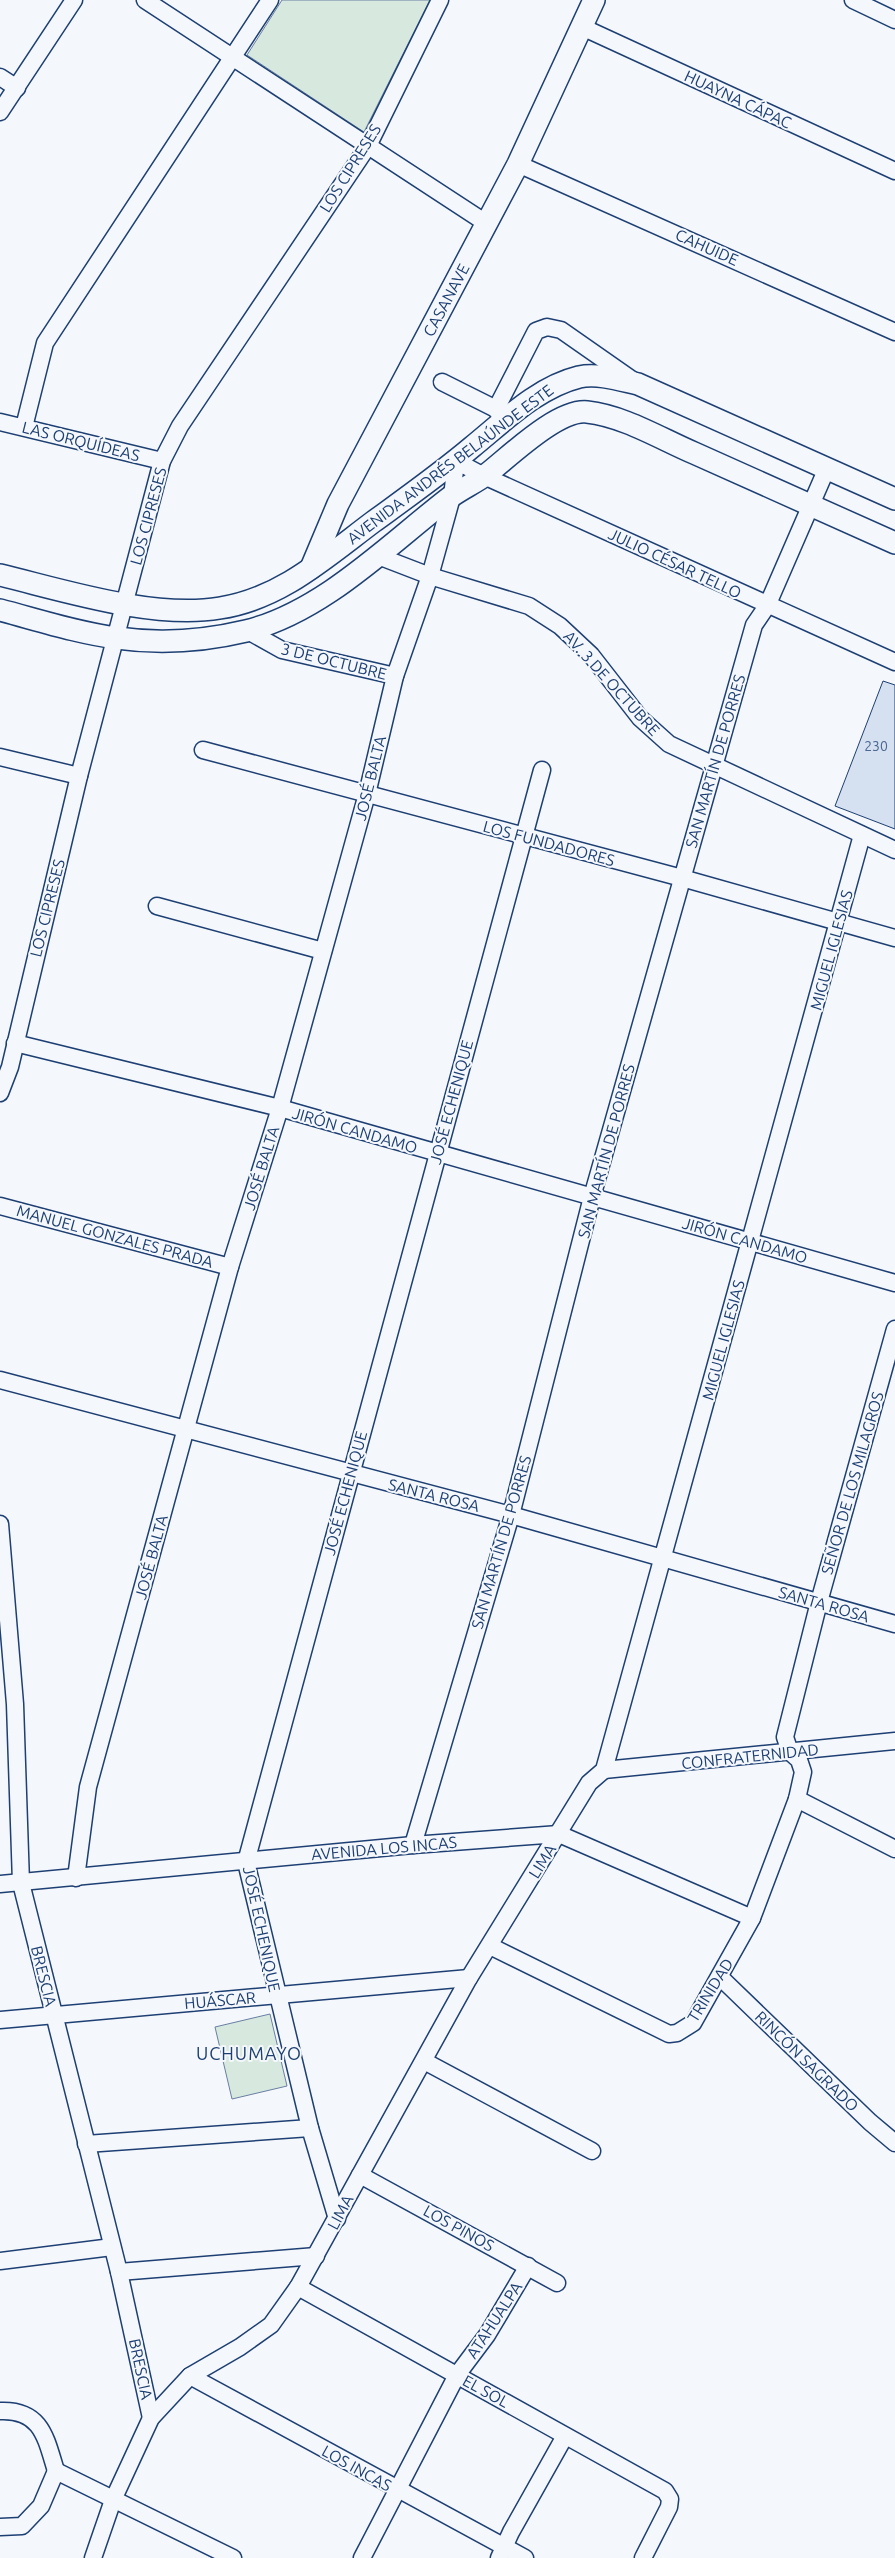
<svg xmlns="http://www.w3.org/2000/svg" width="895" height="2558" font-family="Ubuntu,sans-serif">
<style>
.green{fill:#d7e8df;stroke:#687fa3}
.building{fill:#d5e0f0;stroke:#1d3f73}
.lines{fill:none;stroke-linecap:round;stroke-linejoin:round}
.minor-casing{stroke:#1d3f73;stroke-width:19}
.tertiary-casing{stroke:#1d3f73;stroke-width:24}
.minor{stroke:#f4f7fb;stroke-width:16}
.tertiary{stroke:#f4f7fb;stroke-width:21}
.labels{text-anchor:middle;dominant-baseline:central;stroke-width:4;stroke-linejoin:round;paint-order:stroke}
.number-label{font-size:14px;fill:#4b6792}
.street-label{font-size:16px;fill:#1d3f73;stroke:#f4f7fb}
.neighbourhood-label{font-size:18px;letter-spacing:1px;fill:#1d3f73;stroke:#f4f7fb}
</style>
<rect width="100%" height="100%" fill="#f4f7fb"/>
<g class="green">
<path d="M282 0H430L364 132 247 55Z"/>
<path d="M270 2014 287 2086 232 2099 215 2027Z"/>
</g>
<path class="building" d="M883 681 895 685V829L835 806Z"/>
<g class="lines">
<g class="minor-casing">
<g id="minor">
<path d="M145 0 486 223"/>
<path d="M853 0 895 20"/>
<path d="M582 27 895 171"/>
<path d="M0 77 17 88"/>
<path d="M0 112 74 0"/>
<path d="M518 164 895 332"/>
<path d="M442 382 496 409"/>
<path d="M504 421 496 409 536 331 547 327 561 330 634 381"/>
<path d="M0 422 162 461"/>
<path d="M24 427 45 343 270 0"/>
<path d="M378 556 430 576 529 606 560 626 591 655 640 718 669 744 895 850"/>
<path d="M248 631 282 650 395 676"/>
<path d="M203 750 682 878 895 938"/>
<path d="M0 757 79 776"/>
<path d="M157 906 323 951"/>
<path d="M15 1043 280 1108 895 1283"/>
<path d="M0 1093 10 1067 79 776 162 461 180 426 368 146 440 0"/>
<path d="M0 1206 230 1267"/>
<path d="M0 1380 511 1515 895 1624"/>
<path d="M0 1524 15 1704 21 1883 119 2272 151 2418"/>
<path d="M604 1770 895 1741"/>
<path d="M797 1799 895 1849"/>
<path d="M413 1845 511 1515 592 1197 754 625 767 606 827 468"/>
<path d="M76 1878 88 1787 230 1267 280 1108 367 794 395 676 430 576 452 497 456 461 484 476 895 662"/>
<path d="M0 1884 413 1845 559 1834 752 1918"/>
<path d="M490 1946 669 2034 677 2033 693 2023 752 1918 797 1799 803 1772 799 1760 790 1752 785 1737 819 1602 895 1329"/>
<path d="M720 1977 870 2122 895 2143"/>
<path d="M0 2020 469 1978"/>
<path d="M424 2061 592 2151"/>
<path d="M86 2144 310 2128"/>
<path d="M360 2175 557 2283"/>
<path d="M337 2219 310 2128 246 1862 542 770"/>
<path d="M0 2261 112 2247"/>
<path d="M119 2272 316 2256"/>
<path d="M298 2287 665 2491 670 2499 669 2507 643 2558"/>
<path d="M190 2376 525 2558"/>
<path d="M0 2411C42 2409 46 2439 56 2471"/>
<path d="M56 2471 233 2558"/>
<path d="M0 2527 22 2526 41 2506 56 2471"/>
<path d="M93 2558 113 2500 151 2418 190 2376 240 2347 271 2325 298 2287 469 1978 589 1783 604 1770 862 835"/>
<path d="M362 2558 457 2375 487 2335 528 2266"/>
<path d="M499 2558 511 2532 565 2436"/>
</g>
</g>
<g class="tertiary-casing">
<g id="tertiary">
<path d="M311 568 338 504 518 164 594 0"/>
<path d="M0 575C66 591 153 619 220 608 280 599 325 558 373 522 406 498 440 474 472 447 504 421 538 387 579 377 598 373 620 380 638 384L895 499"/>
<path d="M0 610C38 620 78 633 117 638 159 644 204 641 246 631 323 612 388 545 449 498 461 489 475 483 487 474 510 456 558 409 587 412 624 416 661 439 694 453 761 483 828 513 895 543"/>
</g>
</g>
<use href="#minor" class="minor"/>
<use href="#tertiary" class="tertiary"/>
</g>
<g class="labels">
<g class="number-label">
<text x="876" y="746">230</text>
</g>
<g class="street-label">
<text transform="translate(738 99) rotate(25)">HUAYNA CÁPAC</text>
<text transform="translate(350 168) rotate(-58)">LOS CIPRESES</text>
<text transform="translate(707 247) rotate(24)">CAHUIDE</text>
<text transform="translate(446 300) rotate(-62)">CASANAVE</text>
<text transform="translate(81 441) rotate(14)">LAS ORQUÍDEAS</text>
<text transform="translate(450 464) rotate(-37)">AVENIDA ANDRÉS BELAÚNDE ESTE</text>
<text transform="translate(148 516) rotate(-75)">LOS CIPRESES</text>
<text transform="translate(675 563) rotate(25)">JULIO CÉSAR TELLO</text>
<text transform="translate(334 661) rotate(14)">3 DE OCTUBRE</text>
<text transform="translate(612 683) rotate(48)">AV. 3 DE OCTUBRE</text>
<text transform="translate(715 761) rotate(-74)">SAN MARTÍN DE PORRES</text>
<text transform="translate(370 778) rotate(-76)">JOSÉ BALTA</text>
<text transform="translate(549 843) rotate(15)">LOS FUNDADORES</text>
<text transform="translate(47 908) rotate(-76)">LOS CIPRESES</text>
<text transform="translate(831 950) rotate(-75)">MIGUEL IGLESIAS</text>
<text transform="translate(451 1102) rotate(-75)">JOSÉ ECHENIQUE</text>
<text transform="translate(355 1130) rotate(16)">JIRÓN CANDAMO</text>
<text transform="translate(606 1151) rotate(-75)">SAN MARTÍN DE PORRES</text>
<text transform="translate(261 1168) rotate(-73)">JOSÉ BALTA</text>
<text transform="translate(115 1236) rotate(15)">MANUEL GONZALES PRADA</text>
<text transform="translate(745 1240) rotate(16)">JIRÓN CANDAMO</text>
<text transform="translate(723 1340) rotate(-75)">MIGUEL IGLESIAS</text>
<text transform="translate(852 1483) rotate(-74)">SEÑOR DE LOS MILAGROS</text>
<text transform="translate(345 1493) rotate(-75)">JOSÉ ECHENIQUE</text>
<text transform="translate(434 1495) rotate(14)">SANTA ROSA</text>
<text transform="translate(501 1542) rotate(-74)">SAN MARTÍN DE PORRES</text>
<text transform="translate(151 1557) rotate(-75)">JOSÉ BALTA</text>
<text transform="translate(824 1604) rotate(16)">SANTA ROSA</text>
<text transform="translate(750 1756) rotate(-6)">CONFRATERNIDAD</text>
<text transform="translate(384 1848) rotate(-5)">AVENIDA LOS INCAS</text>
<text transform="translate(542 1861) rotate(-58)">LIMA</text>
<text transform="translate(262 1929) rotate(78)">JOSÉ ECHENIQUE</text>
<text transform="translate(44 1976) rotate(76)">BRESCIA</text>
<text transform="translate(710 1990) rotate(-58)">TRINIDAD</text>
<text transform="translate(220 2000) rotate(-5)">HUÁSCAR</text>
<text transform="translate(807 2061) rotate(44)">RINCÓN SAGRADO</text>
<text transform="translate(340 2212) rotate(-62)">LIMA</text>
<text transform="translate(459 2228) rotate(29)">LOS PINOS</text>
<text transform="translate(494 2320) rotate(-57)">ATAHUALPA</text>
<text transform="translate(141 2369) rotate(78)">BRESCIA</text>
<text transform="translate(486 2391) rotate(29)">EL SOL</text>
<text transform="translate(357 2468) rotate(29)">LOS INCAS</text>
</g>
<g class="neighbourhood-label">
<text x="249" y="2053">UCHUMAYO</text>
</g>
</g>
</svg>
